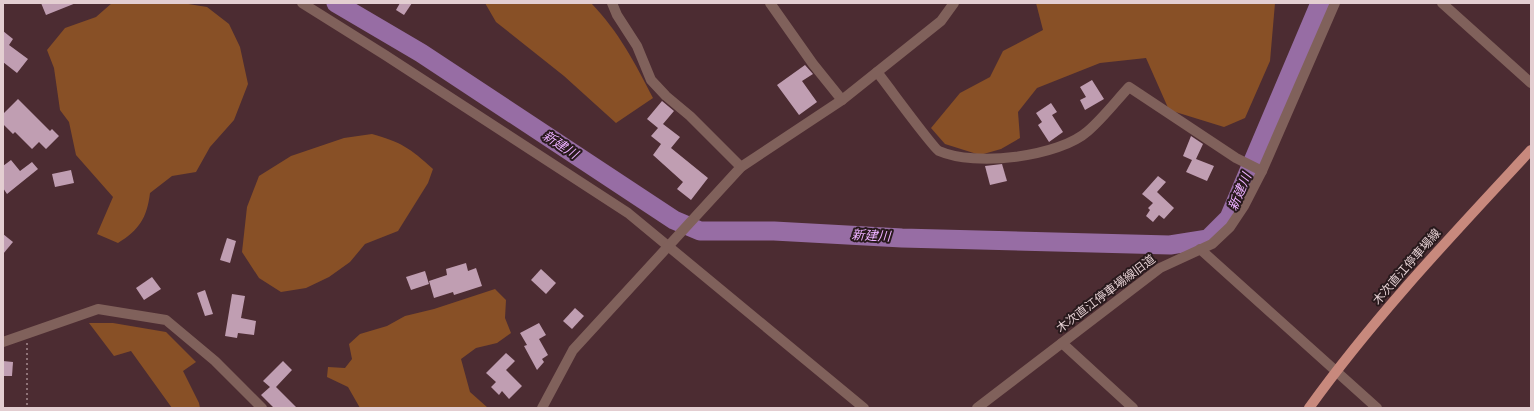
<svg xmlns="http://www.w3.org/2000/svg" width="1534" height="411" font-family="'Sofia Sans Condensed','Noto Sans JP',sans-serif">
<style>
.forest{fill:#885026}
.lines{fill:none;stroke-linecap:round;stroke-linejoin:round}
.river{stroke:#976da4;stroke-width:19}
.building{fill:#c09eb2}
.path{stroke:#8e7277;stroke-width:2;stroke-dasharray:2 3;stroke-linecap:butt}
.minor{stroke:#80615b;stroke-width:10}
.major{stroke:#c8897d;stroke-width:10}
.labels{text-anchor:middle;dominant-baseline:central;stroke-width:4;stroke-linejoin:round;paint-order:stroke}
.street-label{font-size:12px;fill:#e3ced1;stroke:#28191c}
.water-label{font-size:13px;font-style:italic;fill:#ecb0ff;stroke:#28191c}
</style>
<rect width="100%" height="100%" fill="#4c2c32"/>
<g class="forest">
<path d="M112 3H182L207 7 229 24 240 47 248 84 234 120 210 147 196 172 172 176 150 193C147 218 139 230 118 243L97 234 113 197 76 155 69 122 60 110 54 68 47 50 65 28 96 17Z"/>
<path d="M485 3H591C619 32 635 63 653 98L616 123 564 76 496 22Z"/>
<path d="M1036 3H1275L1270 61 1245 118 1224 127 1169 110 1146 58 1100 63 1037 88 1018 112 1020 138 1001 149 980 155 945 144 931 128 960 93 990 77 1003 51 1043 30Z"/>
<path d="M372 134C401 142 410 148 433 169L428 183 398 231 365 244 350 262 329 277 306 288 281 292 259 278 242 252 247 207 259 176 291 156 344 138Z"/>
<path d="M495 289 506 300 505 318 511 333 497 343 476 348 461 359 470 392 488 408H360L348 387 327 377 328 367 345 368 352 359 349 344 360 334 387 326 405 316 434 309Z"/>
<path d="M89 323H113L166 332 196 362 183 371 199 403 200 408H172L131 351 114 356Z"/>
</g>
<g class="lines">
<path class="river" d="M336 3 421 53 674 220 700 231H774L902 238 1170 245 1208 239 1229 218 1320 3"/>
</g>
<g class="building">
<path d="M41 3H76L46 15Z"/>
<path d="M400 3H412L404 15 396 10Z"/>
<path d="M3 31 13 39 9 45 28 59 17 73 3 62Z"/>
<path d="M805 65 813 74 802 81 817 102 799 115 777 85Z"/>
<path d="M1092 80 1104 99 1085 110 1080 100 1086 97 1080 87Z"/>
<path d="M18 99 50 131 52 129 59 136 46 149 39 142 32 149 15 132 13 134 3 124V114Z"/>
<path d="M662 101 674 111 663 124 680 137 671 148 708 178 691 200 677 189 683 182 653 155 661 144 651 136 658 128 647 119Z"/>
<path d="M1051 103 1057 112 1052 115 1063 132 1049 142 1038 125 1042 122 1036 113Z"/>
<path d="M1191 136 1203 144 1196 159 1214 166 1207 181 1186 172 1192 160 1183 156Z"/>
<path d="M11 160 20 171 32 162 38 169 7 194 3 188V166Z"/>
<path d="M1002 164 1007 181 990 185 985 166Z"/>
<path d="M71 170 74 183 55 187 52 174Z"/>
<path d="M1158 176 1166 182 1157 192 1174 208 1164 219 1159 215 1153 222 1146 216 1150 210 1148 208 1153 203 1142 194Z"/>
<path d="M3 234 13 242 3 254Z"/>
<path d="M227 238 236 241 230 263 220 260Z"/>
<path d="M466 263 468 271 476 268 482 286 454 295 453 292 434 298 429 281 447 275 446 269Z"/>
<path d="M541 269 556 283 546 294 531 280Z"/>
<path d="M425 271 429 284 411 290 406 277Z"/>
<path d="M152 277 161 289 144 300 136 288Z"/>
<path d="M205 290 213 314 205 316 197 293Z"/>
<path d="M232 294 245 296 241 318 256 321 254 335 238 333 237 338 225 336Z"/>
<path d="M575 308 584 316 572 329 563 321Z"/>
<path d="M539 323 546 335 539 339 548 355 542 359 544 362 537 370 524 346 527 345 520 333Z"/>
<path d="M506 353 515 361 506 370 522 386 509 399 502 391 499 395 491 387 496 382 486 373Z"/>
<path d="M3 361 13 362 12 376H3Z"/>
<path d="M283 361 292 370 276 387 297 408H274L261 395 270 387 263 381Z"/>
</g>
<g class="lines">
<path class="path" d="M27 343V408"/>
<g class="minor">
<path d="M302 3 385 55 628 213 864 408"/>
<path d="M612 3 617 15 637 46 651 80 666 96 690 116 741 167"/>
<path d="M770 3 813 64 842 100"/>
<path d="M1442 3 1531 83"/>
<path d="M877 72C886 83 933 148 939 151 975 167 1059 157 1088 131 1103 118 1116 101 1129 87L1236 158 1262 171"/>
<path d="M1200 249 1377 408"/>
<path d="M3 342 98 309 166 320 215 361 262 408"/>
<path d="M1062 343 1133 408"/>
<path d="M542 408 573 350 741 167 842 100 941 21 954 3"/>
<path d="M977 408 1160 268 1212 244 1230 227 1244 206 1262 171 1335 3"/>
</g>
<path class="major" d="M1309 408C1375 316 1454 233 1531 150"/>
</g>
<g class="labels">
<g class="street-label">
<text transform="translate(1407 267) rotate(-49)">木次直江停車場線</text>
<text transform="translate(1106 294) rotate(-37)">木次直江停車場線旧道</text>
</g>
<g class="water-label">
<text transform="translate(560 145) rotate(33)">新建川</text>
<text transform="translate(1240 192) rotate(-67)">新建川</text>
<text transform="translate(871 236) rotate(3)">新建川</text>
</g>
</g>
<rect width="1534" height="411" fill="none" stroke="#e3ced1" stroke-width="8"/>
</svg>
